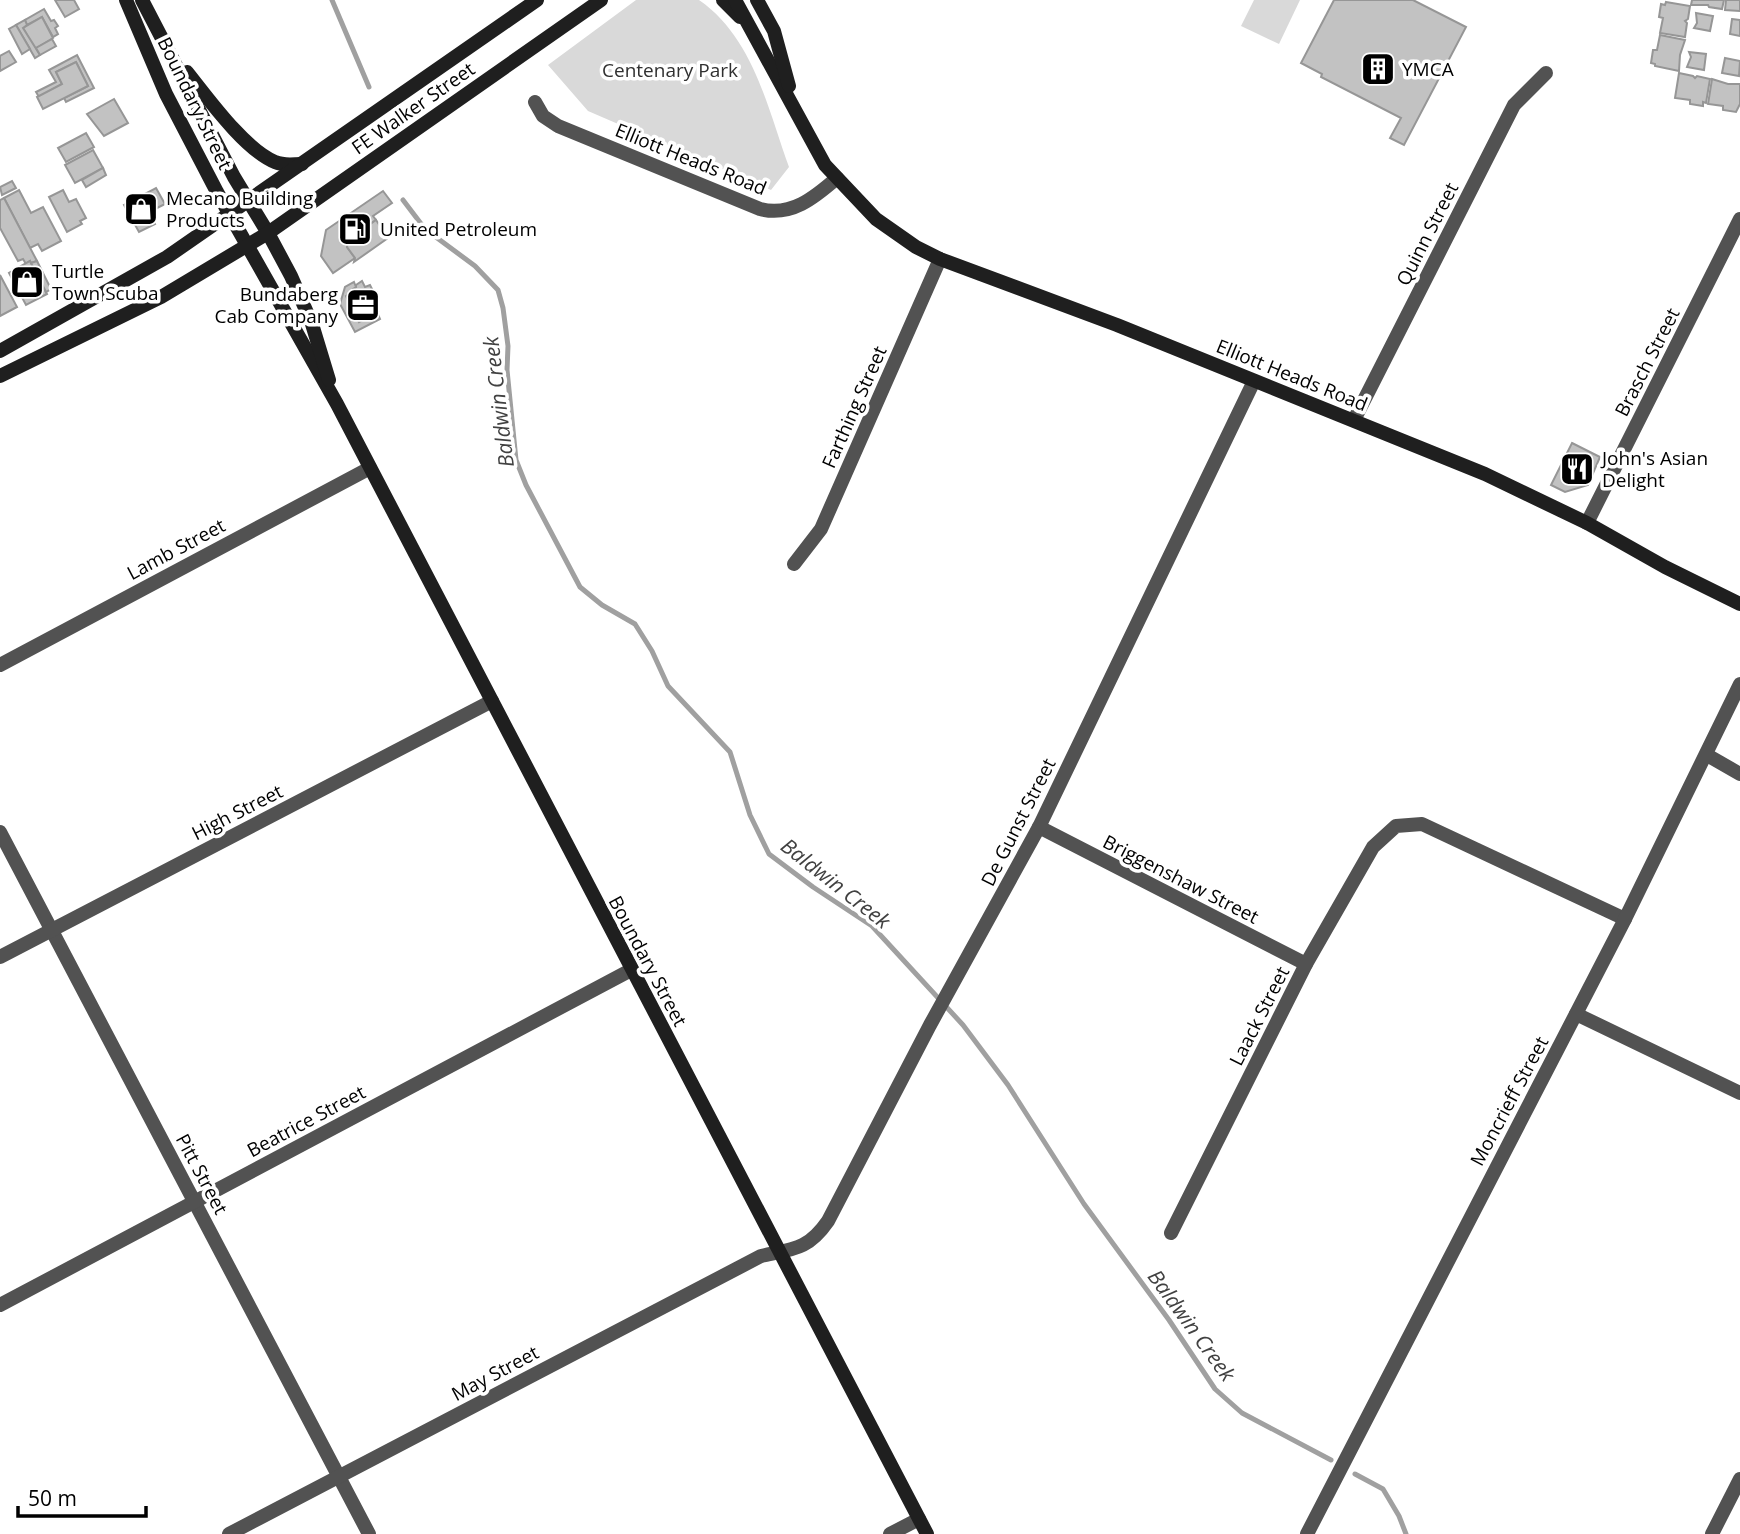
<svg xmlns="http://www.w3.org/2000/svg" width="1740" height="1534" font-family="'Open Sans',sans-serif">
<style>
.green{fill:#d9d9d9}
.lines{fill:none;stroke-linecap:round;stroke-linejoin:round}
.stream{stroke:#a0a0a0;stroke-width:5}
.building{fill:#c2c2c2;stroke:#969696;stroke-width:2}
.street{stroke:#525252;stroke-width:14}
.secondary{stroke:#1f1f1f;stroke-width:14}
.labels{text-anchor:middle;dominant-baseline:central;stroke-width:7;stroke-linejoin:round;paint-order:stroke}
.poi-label{font-size:19px;fill:#000;stroke:#fff;text-anchor:start}
.park-label{font-size:19px;fill:#303030;stroke:#fff}
.street-label{font-size:19px;fill:#000;stroke:#fff}
.water-label{font-size:21px;font-style:italic;fill:#414141;stroke:#fff}
</style>
<rect width="100%" height="100%" fill="#fff"/>
<g class="green">
<path d="M636 0H699C753 37 768 109 789 167L771 190 588 111 548 65Z"/>
<path d="M1254 0H1300L1279 44 1241 26Z"/>
</g>
<g class="lines">
<g class="stream">
<path d="M332 0 369 87"/>
<path d="M403 200 425 229 475 266 498 290 503 308 508 346 507 370 516 460 526 485 580 587 602 605 635 624 652 651 668 686 730 752 750 815 769 854 813 887 872 926 963 1025 1008 1085 1084 1204 1169 1320 1215 1389 1242 1413 1331 1460"/>
<path d="M1355 1474 1383 1489 1399 1516 1406 1534"/>
</g>
</g>
<g class="building">
<path d="M55 0H74L79 9 65 17Z"/>
<path d="M1334 0H1413L1466 27 1404 145 1390 138 1401 118 1321 77 1322 74 1301 63Z"/>
<path d="M1692 0H1724L1722 9 1709 7 1708 5H1691Z"/>
<path d="M1726 0H1740V11L1725 10Z"/>
<path d="M1666 2 1690 6 1688 19 1685 21 1687 23 1685 37 1660 33 1663 18 1659 17 1661 4 1665 5Z"/>
<path d="M44 9 51 21 54 20 58 26 55 28 58 34 53 37 42 17 27 25 25 20Z"/>
<path d="M1696 13 1713 16 1710 31 1694 28 1697 23Z"/>
<path d="M42 17 53 38 35 49 23 28Z"/>
<path d="M1732 19 1740 20V36L1730 34Z"/>
<path d="M25 20 27 25 23 28 40 55 35 58 16 25Z"/>
<path d="M16 25 30 49 22 54 9 29Z"/>
<path d="M1660 35 1685 40 1680 55 1679 71 1655 66V64L1651 63 1653 50H1657Z"/>
<path d="M52 39 56 46 40 55 36 48Z"/>
<path d="M9 51 16 62 0 71V56Z"/>
<path d="M1689 52 1706 54 1704 70 1687 67 1691 57Z"/>
<path d="M77 55 94 88 66 102 64 98 88 86 76 62 56 72 62 84 39 97 36 92 56 82 49 70Z"/>
<path d="M1725 58 1740 61 1739 76 1722 73Z"/>
<path d="M76 62 88 86 43 109 37 97 62 84 56 72Z"/>
<path d="M1679 73 1693 76 1695 78 1697 76 1710 79 1706 103 1703 102V106L1690 104V100L1675 98Z"/>
<path d="M1712 79 1728 84H1740V104L1736 112 1723 110V106L1708 104Z"/>
<path d="M114 99 128 123 104 136 87 114Z"/>
<path d="M86 133 94 147 66 162 58 148Z"/>
<path d="M93 150 103 168 75 183 65 165Z"/>
<path d="M103 168 106 175 86 187 82 180Z"/>
<path d="M12 181 16 188 2 195 0 187Z"/>
<path d="M156 188 165 204 149 212 155 224 139 232 124 205Z"/>
<path d="M19 190 31 213 43 207 61 241 42 251 38 244 30 248 4 198Z"/>
<path d="M63 190 69 202 76 199 86 218 80 221 82 224 67 232 49 197Z"/>
<path d="M383 191 392 203 373 216 376 220 348 240 347 247 355 258 333 273 321 256 326 230Z"/>
<path d="M4 198 37 261 31 263 30 261 26 264 23 259 18 261 0 228V200Z"/>
<path d="M376 220 388 238 354 262 355 258 347 247 348 240Z"/>
<path d="M30 261 47 294 26 305 9 273Z"/>
<path d="M37 261 51 289 46 292 31 263Z"/>
<path d="M0 275 17 307 0 316Z"/>
<path d="M362 281 365 287 370 285 375 295 371 298 378 311 359 322 346 296 354 291 353 289 356 287V285Z"/>
<path d="M354 282 356 287 353 289 354 291 346 296 359 322 377 312 380 319 355 332 340 304 345 287Z"/>
<path d="M1572 443 1600 457 1588 485 1565 492 1551 485Z"/>
</g>
<g class="lines">
<g class="street">
<path d="M535 102 543 116 558 126 760 209C791 217 814 198 837 178"/>
<path d="M1354 420 1514 105 1546 73"/>
<path d="M1587 523 1740 219"/>
<path d="M794 564 821 529 940 259"/>
<path d="M0 665 370 468"/>
<path d="M1707 755 1740 774"/>
<path d="M1039 827 1306 964"/>
<path d="M0 832 369 1534"/>
<path d="M0 957 492 701"/>
<path d="M1576 1014 1740 1093"/>
<path d="M1171 1233 1306 964 1373 847 1396 826 1422 824 1625 919"/>
<path d="M0 1305 631 970"/>
<path d="M229 1534 761 1256C793 1249 808 1250 828 1221L930 1025 1039 827 1254 381"/>
<path d="M890 1534 919 1519"/>
<path d="M1307 1534 1625 919 1740 684"/>
<path d="M1712 1534 1740 1479"/>
</g>
<g class="secondary">
<path d="M126 0 166 94 217 192 337 404 927 1534"/>
<path d="M142 0 234 177 268 233 291 276 312 324 329 380"/>
<path d="M723 0 740 17"/>
<path d="M735 0 825 165 876 219 916 247 940 259 1117 325 1485 474 1587 523 1665 567 1740 604"/>
<path d="M757 0 774 31 789 86"/>
<path d="M187 72C207 97 245 150 275 162 284 166 293 164 302 164"/>
<path d="M0 351 167 257 537 0"/>
<path d="M0 376 161 297 268 233 601 0"/>
</g>
</g>
<defs>
<g id="building-square" transform="scale(1.75)"><rect x="-9" y="-9" width="18" height="18" rx="4" fill="#000" stroke="#fff"/><path d="M-4-6H4V6H1V3H-1V6H-4ZM-2.5-4.3h1.7v1.8h-1.7ZM.8-4.3h1.7v1.8H.8ZM-2.5-1h1.7V.8h-1.7ZM.8-1h1.7V.8H.8Z" fill="#fff"/></g>
<g id="shop-square" transform="scale(1.75)"><rect x="-9" y="-9" width="18" height="18" rx="4" fill="#000" stroke="#fff"/><path d="M-5-2.5h2.3a2.7 3.5 0 0 1 5.4 0H5L5.5 6h-11ZM-1.5-2.5h3a1.5 2.3 0 0 0-3 0Z" fill="#fff"/></g>
<g id="fuel-square" transform="scale(1.75)"><rect x="-9" y="-9" width="18" height="18" rx="4" fill="#000" stroke="#fff"/><path d="M-5.5-6h7V0h2V4h1.3V-2.5L3-4.5l.8-.8L6-3V5H2.5V1h-1V6h-7ZM-4.2-4.7v3.2H.2V-4.7Z" fill="#fff"/></g>
<g id="office-square" transform="scale(1.75)"><rect x="-9" y="-9" width="18" height="18" rx="4" fill="#000" stroke="#fff"/><path d="M-6-3h4V-5.5h4V-3h4V5H-6ZM-1-4.5V-3h2v-1.5ZM-6 0V1H6V0Z" fill="#fff"/></g>
<g id="restaurant-square" transform="scale(1.75)"><rect x="-9" y="-9" width="18" height="18" rx="4" fill="#000" stroke="#fff"/><path d="M-5-6h1v4h1v-4h1v4h1v-4h1v5L-1.5 .5V6h-2V.5L-5-1ZM5-6V6H3V1.5H1.5Q1.5-4 5-6Z" fill="#fff"/></g>
</defs>
<g fill-rule="evenodd">
<use href="#building-square" x="1378" y="69"/>
<use href="#shop-square" x="141" y="209"/>
<use href="#fuel-square" x="355" y="229"/>
<use href="#shop-square" x="27" y="282"/>
<use href="#office-square" x="363" y="305"/>
<use href="#restaurant-square" x="1577" y="469"/>
</g>
<g class="labels">
<g class="poi-label">
<text x="1402" y="69">YMCA</text>
<text x="166" y="198">Mecano Building<tspan x="166" dy="22">Products</tspan></text>
<text x="380" y="229">United Petroleum</text>
<text x="52" y="271">Turtle<tspan x="52" dy="22">Town Scuba</tspan></text>
<text x="338" y="294" text-anchor="end">Bundaberg<tspan x="338" dy="22">Cab Company</tspan></text>
<text x="1602" y="458">John's Asian<tspan x="1602" dy="22">Delight</tspan></text>
</g>
<g class="park-label">
<text x="670" y="70">Centenary Park</text>
</g>
<g class="street-label">
<text transform="translate(195 103) rotate(64)">Boundary Street</text>
<text transform="translate(413 108) rotate(-35)">FE Walker Street</text>
<text transform="translate(691 159) rotate(22)">Elliott Heads Road</text>
<text transform="translate(1427 234) rotate(-63)">Quinn Street</text>
<text transform="translate(1647 362) rotate(-63)">Brasch Street</text>
<text transform="translate(1292 375) rotate(22)">Elliott Heads Road</text>
<text transform="translate(854 407) rotate(-66)">Farthing Street</text>
<text transform="translate(176 549) rotate(-28)">Lamb Street</text>
<text transform="translate(237 812) rotate(-27)">High Street</text>
<text transform="translate(1018 822) rotate(-63)">De Gunst Street</text>
<text transform="translate(1181 879) rotate(27)">Briggenshaw Street</text>
<text transform="translate(648 961) rotate(62)">Boundary Street</text>
<text transform="translate(1259 1016) rotate(-63)">Laack Street</text>
<text transform="translate(1509 1101) rotate(-62)">Moncrieff Street</text>
<text transform="translate(306 1121) rotate(-28)">Beatrice Street</text>
<text transform="translate(202 1174) rotate(62)">Pitt Street</text>
<text transform="translate(495 1373) rotate(-28)">May Street</text>
</g>
<g class="water-label">
<text transform="translate(498 402) rotate(-97)">Baldwin Creek</text>
<text transform="translate(836 883) rotate(38)">Baldwin Creek</text>
<text transform="translate(1192 1325) rotate(54)">Baldwin Creek</text>
</g>
</g>
<path d="M18 1506v10h128v-10" fill="none" stroke="#000000" stroke-width="3.5"/>
<text x="28" y="1506" font-size="21" fill="#000000" stroke="#ffffff" stroke-width="5" paint-order="stroke">50 m</text>
</svg>
